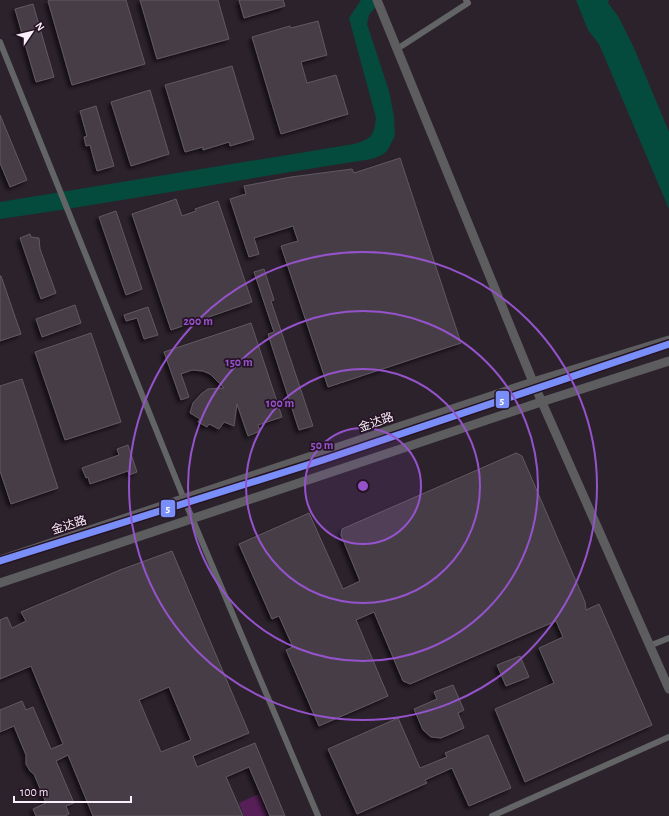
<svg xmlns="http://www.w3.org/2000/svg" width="669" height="816" font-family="'Alegreya Sans','Noto Sans SC',sans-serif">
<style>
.green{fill:#571f57}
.water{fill:#044b3d}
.building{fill:#473e46;stroke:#615861;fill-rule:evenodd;filter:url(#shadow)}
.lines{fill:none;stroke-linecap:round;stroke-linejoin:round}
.street{stroke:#626465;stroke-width:6}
.secondary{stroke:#5d5d5f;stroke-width:9}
.metro-1-casing{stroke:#261425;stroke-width:10}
.metro-1{stroke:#7a8ef9;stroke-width:7}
.ring{fill:none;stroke:#9553cb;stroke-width:2}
.labels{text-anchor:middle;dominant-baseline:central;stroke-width:3.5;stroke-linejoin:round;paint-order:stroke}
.street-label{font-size:12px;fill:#fbeffb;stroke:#261425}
.centre{fill:#9553cb;stroke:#261425;stroke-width:2}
.ring-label{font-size:12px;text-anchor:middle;font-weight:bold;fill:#9553cb;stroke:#261425;stroke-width:3.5;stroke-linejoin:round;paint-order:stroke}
.line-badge{stroke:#261425;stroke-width:1.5}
.badge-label{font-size:11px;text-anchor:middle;font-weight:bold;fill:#fff}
</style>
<defs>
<filter id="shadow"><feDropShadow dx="-3" dy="3" stdDeviation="2" flood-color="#0009"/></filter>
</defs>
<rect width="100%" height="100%" fill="#2c222c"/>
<path class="green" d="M259 794 268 816H244L239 803Z"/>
<g class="water">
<path d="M361 0H381L369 15 367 24 389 91 394 117 395 136 387 151 382 155 372 159C248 178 124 201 0 219V202L354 144C371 139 374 136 376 118L349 18Z"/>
<path d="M576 0H609L608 3 618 16 634 48 669 132V209L599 44 588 30Z"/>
</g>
<g class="building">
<path d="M51 0H126L145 64 72 85 48 1Z"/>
<path d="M140 0H218L229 39 157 59Z"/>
<path d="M239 0H283L285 6 244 18Z"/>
<path d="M33 4 54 77 36 82 15 9Z"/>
<path d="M318 21 327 55 301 62 307 83 336 75 348 114 281 134 252 37 290 26 291 28Z"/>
<path d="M232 66 254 139 230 146 229 142 203 150V147L185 152 165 85Z"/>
<path d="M150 90 169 154 131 166 111 102Z"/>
<path d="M96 106 114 166 97 171 90 145 86 146 84 137 87 136 80 111Z"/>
<path d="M0 115 27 180 10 187 0 163Z"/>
<path d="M400 158 461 343 328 387 281 246 298 241 293 226 254 238 259 254 249 257 230 199 246 194 244 186 291 177 352 169 354 173Z"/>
<path d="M176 199 182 216 196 211 195 209 218 201 252 302 171 330 132 214Z"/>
<path d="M116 211 142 289 126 295 99 217Z"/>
<path d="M30 234 31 237 39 238 40 249 56 293 41 299 20 238Z"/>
<path d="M264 269 274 300 271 301 313 426 299 430 268 334 274 332 254 272Z"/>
<path d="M0 276H1L21 334 0 341Z"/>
<path d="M75 305 81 323 42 337 36 319Z"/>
<path d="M148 307 158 335 144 339 137 318 126 321 124 315Z"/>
<path d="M251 323 282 417 258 425 260 431 248 436 237 404 234 426 224 422 219 429 209 424 207 427 198 422 200 419 190 413 193 403 201 394 208 389 224 388 210 374 203 371 192 370 181 374 189 397 181 400 164 352Z"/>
<path d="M91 333 121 422 65 440 35 352Z"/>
<path d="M22 379 58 488 11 504 0 471V386Z"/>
<path d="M128 445 137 472 129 475 128 471 90 484 88 477 86 478 82 468 119 455 117 449Z"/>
<path d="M516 453 522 456 585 602 586 610 599 604 652 725 525 782 495 709 554 683 539 648 563 637 556 621 410 684 403 681 374 612 356 620 388 696 319 726 286 650 293 647 279 616 272 619 239 544 309 513 343 589 360 581 341 535 342 529Z"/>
<path d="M172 551 249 733 193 756 197 767 255 743 285 816H270L249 767 226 777 243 816H93L68 755 56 761 74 803 66 806 69 814 65 816H36L33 809 46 803 34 774 30 771 26 764V755L14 726 0 732V710L22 701 26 710 33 707 51 749 63 744 31 666 0 679V620L7 617 12 628 26 621 21 612 120 570ZM169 687 191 740 161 752 139 700Z"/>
<path d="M520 656 529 677 506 686 497 665Z"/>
<path d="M453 685 464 710 458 713 464 728 441 738 431 737 423 730 414 709 437 699 434 692Z"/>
<path d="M398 718 420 768 447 757 445 753 488 735 511 788 469 806 452 768 425 780 427 783 357 814 328 749Z"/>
</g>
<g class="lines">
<g class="street">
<path d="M0 42 184 499 318 816"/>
<path d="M397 49 468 3 466 0"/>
<path d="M649 646 669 638"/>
<path d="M492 816 669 737"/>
</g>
<g class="secondary">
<path d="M377 0 533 382 669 689"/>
<path d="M0 560 533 382 669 340"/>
<path d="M0 583 541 402 669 361"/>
</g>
<g class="metro-1-casing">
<path id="metro-1" d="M0 561 323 460 669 344"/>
</g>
<use href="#metro-1" class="metro-1"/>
</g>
<circle cx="363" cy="486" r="58" fill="#9553cb" fill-opacity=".12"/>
<g class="ring">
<circle cx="363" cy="486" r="58"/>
<circle cx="363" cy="486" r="117"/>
<circle cx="363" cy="486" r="175"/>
<circle cx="363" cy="486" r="234"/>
</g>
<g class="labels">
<g class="street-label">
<text transform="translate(376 422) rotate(-19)">金达路</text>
<text transform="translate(69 525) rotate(-18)">金达路</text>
</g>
</g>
<circle cx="363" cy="486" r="6" class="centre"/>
<g class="ring-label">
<text x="198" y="325">200 m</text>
<text x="239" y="366">150 m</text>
<text x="280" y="407">100 m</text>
<text x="322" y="449">50 m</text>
</g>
<g class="line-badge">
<rect x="495" y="390" width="15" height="19" rx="4" fill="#7a8ef9"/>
<rect x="160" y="499" width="16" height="19" rx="4" fill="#7a8ef9"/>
</g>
<g class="badge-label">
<text x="502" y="404">5</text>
<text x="168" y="512">5</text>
</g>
<g transform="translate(32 32) rotate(55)" stroke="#261425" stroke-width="3" paint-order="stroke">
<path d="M0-3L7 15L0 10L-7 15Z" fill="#fbeffb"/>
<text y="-6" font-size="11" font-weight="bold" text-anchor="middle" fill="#fbeffb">N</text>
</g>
<path d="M14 796v6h117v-6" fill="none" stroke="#fbeffb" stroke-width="2"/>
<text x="20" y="796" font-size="12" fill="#fbeffb" stroke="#261425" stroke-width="3" paint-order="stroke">100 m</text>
</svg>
